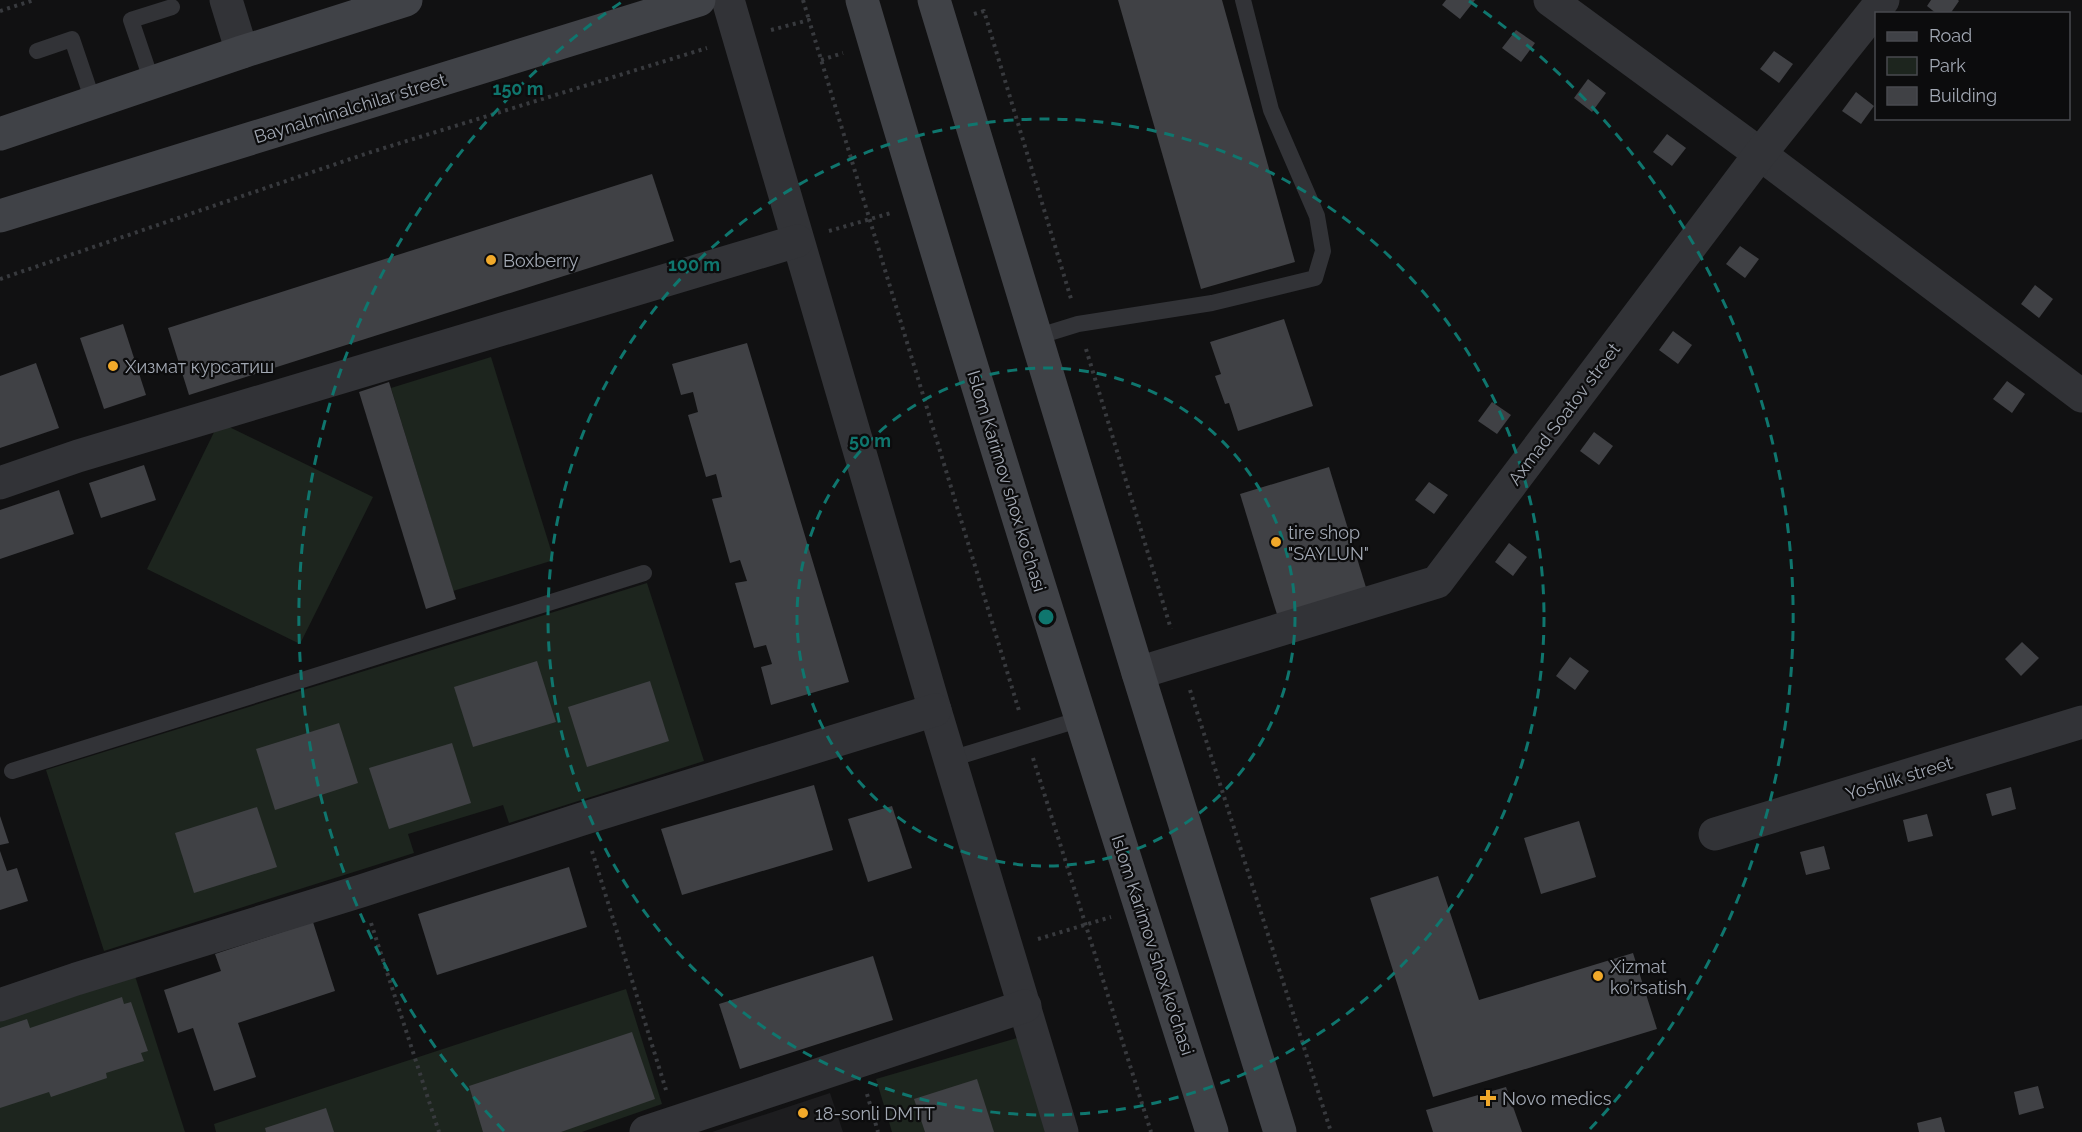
<svg xmlns="http://www.w3.org/2000/svg" width="2082" height="1132" font-family="Raleway,sans-serif">
<style>
.built{fill:#1d1d1f}
.green{fill:#1d251e}
.building{fill:#404145}
.lines{fill:none;stroke-linecap:round;stroke-linejoin:round}
.path{stroke:#383a3e;stroke-width:4;stroke-dasharray:3 4.5;stroke-linecap:butt}
.service{stroke:#323337;stroke-width:16}
.minor{stroke:#323337;stroke-width:33}
.secondary{stroke:#404247;stroke-width:33}
.ring{fill:none;stroke:#0f766e;stroke-width:3;stroke-dasharray:10 8}
.poi-dot{fill:#f1a92a;stroke:#0c0c0d;stroke-width:2}
.labels{text-anchor:middle;dominant-baseline:central;stroke-width:4.5;stroke-linejoin:round;paint-order:stroke}
.street-label{font-size:18px;fill:#a2a8b3;stroke:#0c0c0d}
.poi-label{font-size:18px;fill:#a2a8b3;stroke:#0c0c0d;text-anchor:start}
.centre{fill:#0f766e;stroke:#0c0c0d;stroke-width:3}
.ring-label{font-size:18px;text-anchor:middle;font-weight:bold;fill:#0f766e;stroke:#0c0c0d;stroke-width:4.5;stroke-linejoin:round;paint-order:stroke}
</style>
<rect width="100%" height="100%" fill="#111112"/>
<path class="built" d="M830 1093 843 1132H712Z"/>
<g class="green">
<path d="M491 357 554 560 453 591 391 388Z"/>
<path d="M219 422 373 497 300 644 147 569Z"/>
<path d="M647 583 704 761 509 823 503 805 408 834 414 853 104 951 46 770Z"/>
<path d="M135 976 185 1132H0V1021Z"/>
<path d="M626 989 662 1104 582 1132H216L214 1124Z"/>
<path d="M1021 1037 1049 1132H892L876 1079Z"/>
</g>
<g class="building">
<path d="M1118 0H1222L1295 262 1201 289Z"/>
<path d="M1446 0H1475L1460 19 1442 5Z"/>
<path d="M1931 0H1958L1959 1 1950 14H1937L1927 6Z"/>
<path d="M1516 30 1535 43 1521 62 1502 48Z"/>
<path d="M1774 51 1793 64 1779 83 1760 69Z"/>
<path d="M1588 79 1606 93 1592 112 1574 98Z"/>
<path d="M1856 92 1874 106 1861 124 1842 111Z"/>
<path d="M1667 134 1686 148 1672 166 1653 152Z"/>
<path d="M652 174 674 241 189 395 168 328Z"/>
<path d="M1740 246 1759 259 1745 278 1726 264Z"/>
<path d="M2035 285 2053 299 2039 318 2021 304Z"/>
<path d="M1284 319 1313 406 1238 431 1229 403 1225 404 1215 376 1221 374 1210 342Z"/>
<path d="M123 324 146 395 104 409 80 338Z"/>
<path d="M1673 331 1692 345 1678 364 1659 350Z"/>
<path d="M747 343 849 682 771 705 761 667 772 664 766 645 754 648 735 583 747 581 740 560 730 563 712 499 722 497 716 474 706 477 688 415 698 412 693 392 681 395 672 364Z"/>
<path d="M36 363 59 428 0 448V376Z"/>
<path d="M2007 381 2025 394 2012 413 1993 399Z"/>
<path d="M389 382 456 599 426 609 359 392Z"/>
<path d="M1492 402 1511 415 1497 434 1478 421Z"/>
<path d="M1594 432 1613 446 1599 465 1580 451Z"/>
<path d="M144 465 156 500 101 518 89 483Z"/>
<path d="M1329 467 1368 594 1279 621 1240 494Z"/>
<path d="M1429 482 1448 495 1434 514 1415 500Z"/>
<path d="M59 490 74 534 0 559V510Z"/>
<path d="M1509 543 1527 557 1513 576 1495 562Z"/>
<path d="M2022 642 2039 658 2021 676 2005 659Z"/>
<path d="M1570 657 1589 671 1575 690 1556 676Z"/>
<path d="M537 661 556 722 473 747 454 687Z"/>
<path d="M650 681 669 741 587 767 568 707Z"/>
<path d="M339 723 358 783 275 810 256 749Z"/>
<path d="M452 743 471 803 389 829 369 768Z"/>
<path d="M814 785 833 850 682 895 661 829Z"/>
<path d="M2011 787 2016 809 1992 816 1986 794Z"/>
<path d="M892 806 912 868 868 882 848 819Z"/>
<path d="M257 807 277 867 194 893 175 833Z"/>
<path d="M1927 814 1933 836 1908 842 1903 820Z"/>
<path d="M0 816 9 843 0 845Z"/>
<path d="M1579 821 1596 877 1541 894 1524 838Z"/>
<path d="M1824 846 1830 869 1806 875 1800 852Z"/>
<path d="M0 851 7 871 17 868 28 901 0 910Z"/>
<path d="M569 867 587 927 437 975 418 914Z"/>
<path d="M1438 876 1479 1000 1633 953 1657 1029 1433 1097 1370 898Z"/>
<path d="M313 922 335 991 238 1023 256 1077 214 1091 193 1028 178 1033 164 990 221 971 215 954Z"/>
<path d="M873 956 893 1020 740 1069 719 1004Z"/>
<path d="M122 997 124 1004 131 1002 148 1051 141 1053 144 1061 106 1073 107 1078 51 1097 49 1092 0 1108V1028L27 1019 30 1028Z"/>
<path d="M632 1032 655 1099 561 1132H483L469 1086Z"/>
<path d="M977 1079 994 1132H925L914 1099Z"/>
<path d="M2038 1086 2044 1108 2019 1115 2014 1092Z"/>
<path d="M1506 1087 1522 1132H1433L1426 1110Z"/>
<path d="M326 1108 334 1132H266L265 1128Z"/>
<path d="M1941 1117 1945 1132H1919L1917 1123Z"/>
</g>
<g class="lines">
<g class="path">
<path d="M803 0 809 20"/>
<path d="M0 11 34 0"/>
<path d="M974 14 984 11 1072 302"/>
<path d="M771 30 809 20 1020 714"/>
<path d="M821 60 843 53"/>
<path d="M829 231 891 213"/>
<path d="M0 279 368 153 707 48"/>
<path d="M1086 349 1171 629"/>
<path d="M1190 690 1331 1132"/>
<path d="M1033 758 1151 1132"/>
<path d="M592 851 666 1090"/>
<path d="M371 923 439 1132"/>
<path d="M1038 939 1111 917"/>
<path d="M867 1094 878 1132"/>
</g>
<g class="service">
<path d="M37 51 72 39 93 101"/>
<path d="M152 82 131 20 172 7"/>
<path d="M1036 337 1078 324 1212 303 1315 278 1323 251 1317 216 1271 110 1243 0"/>
<path d="M951 759 1081 719"/>
<path d="M12 771 644 573"/>
</g>
<g class="minor">
<path d="M226 0 242 52"/>
<path d="M728 0 935 710 1062 1132"/>
<path d="M1550 0 1760 154 2082 396"/>
<path d="M0 483 78 456 797 241"/>
<path d="M1138 673 1437 582 1760 154 1883 0"/>
<path d="M1715 834 2082 722"/>
<path d="M0 1005 76 979 361 891 582 819 935 710"/>
<path d="M646 1132 1025 1006"/>
</g>
<g class="secondary">
<path d="M862 0C973 379 1092 756 1212 1132"/>
<path d="M934 0 1138 673 1280 1132"/>
<path d="M0 134 242 52 406 0"/>
<path d="M0 216 699 0"/>
</g>
</g>
<g class="ring">
<circle cx="1046" cy="617" r="249"/>
<circle cx="1046" cy="617" r="498"/>
<path d="M504 1131A747 747 0 0 1 623 1M1469 1A747 747 0 0 1 1588 1131"/>
</g>
<g class="poi-dot">
<circle cx="491" cy="260" r="6"/>
<circle cx="113" cy="366" r="6"/>
<circle cx="1276" cy="542" r="6"/>
<circle cx="1598" cy="976" r="6"/>
<path d="M1485 1089h6v6h6v6h-6v6h-6v-6h-6v-6h6z"/>
<circle cx="803" cy="1113" r="6"/>
</g>
<g class="labels">
<g class="street-label">
<text transform="translate(350 108) rotate(-17)">Baynalminalchilar street</text>
<text transform="translate(1564 414) rotate(-53)">Axmad Soatov street</text>
<text transform="translate(1007 481) rotate(73)">Islom Karimov shox ko'chasi</text>
<text transform="translate(1899 778) rotate(-17)">Yoshlik street</text>
<text transform="translate(1153 945) rotate(72)">Islom Karimov shox ko'chasi</text>
</g>
<g class="poi-label">
<text x="503" y="260">Boxberry</text>
<text x="125" y="366">Хизмат курсатиш</text>
<text x="1288" y="532">tire shop<tspan x="1288" dy="21">"SAYLUN"</tspan></text>
<text x="1610" y="966">Xizmat<tspan x="1610" dy="21">ko'rsatish</tspan></text>
<text x="1502" y="1098">Novo medics</text>
<text x="815" y="1113">18-sonli DMTT</text>
</g>
</g>
<circle cx="1046" cy="617" r="9" class="centre"/>
<g class="ring-label">
<text x="518" y="95">150 m</text>
<text x="694" y="271">100 m</text>
<text x="870" y="447">50 m</text>
</g>
<rect x="1875" y="12" width="195" height="108" fill="#0c0c0d" stroke="#484a4f" stroke-width="1.5"/>
<rect x="1887" y="32" width="30" height="9" fill="#404247" stroke="#484a4f" stroke-width="1.5"/>
<text x="1929" y="42" font-size="18" fill="#a2a8b3">Road</text>
<rect x="1887" y="57" width="30" height="18" fill="#1d251e" stroke="#484a4f" stroke-width="1.5"/>
<text x="1929" y="72" font-size="18" fill="#a2a8b3">Park</text>
<rect x="1887" y="87" width="30" height="18" fill="#404145" stroke="#484a4f" stroke-width="1.5"/>
<text x="1929" y="102" font-size="18" fill="#a2a8b3">Building</text>
</svg>
